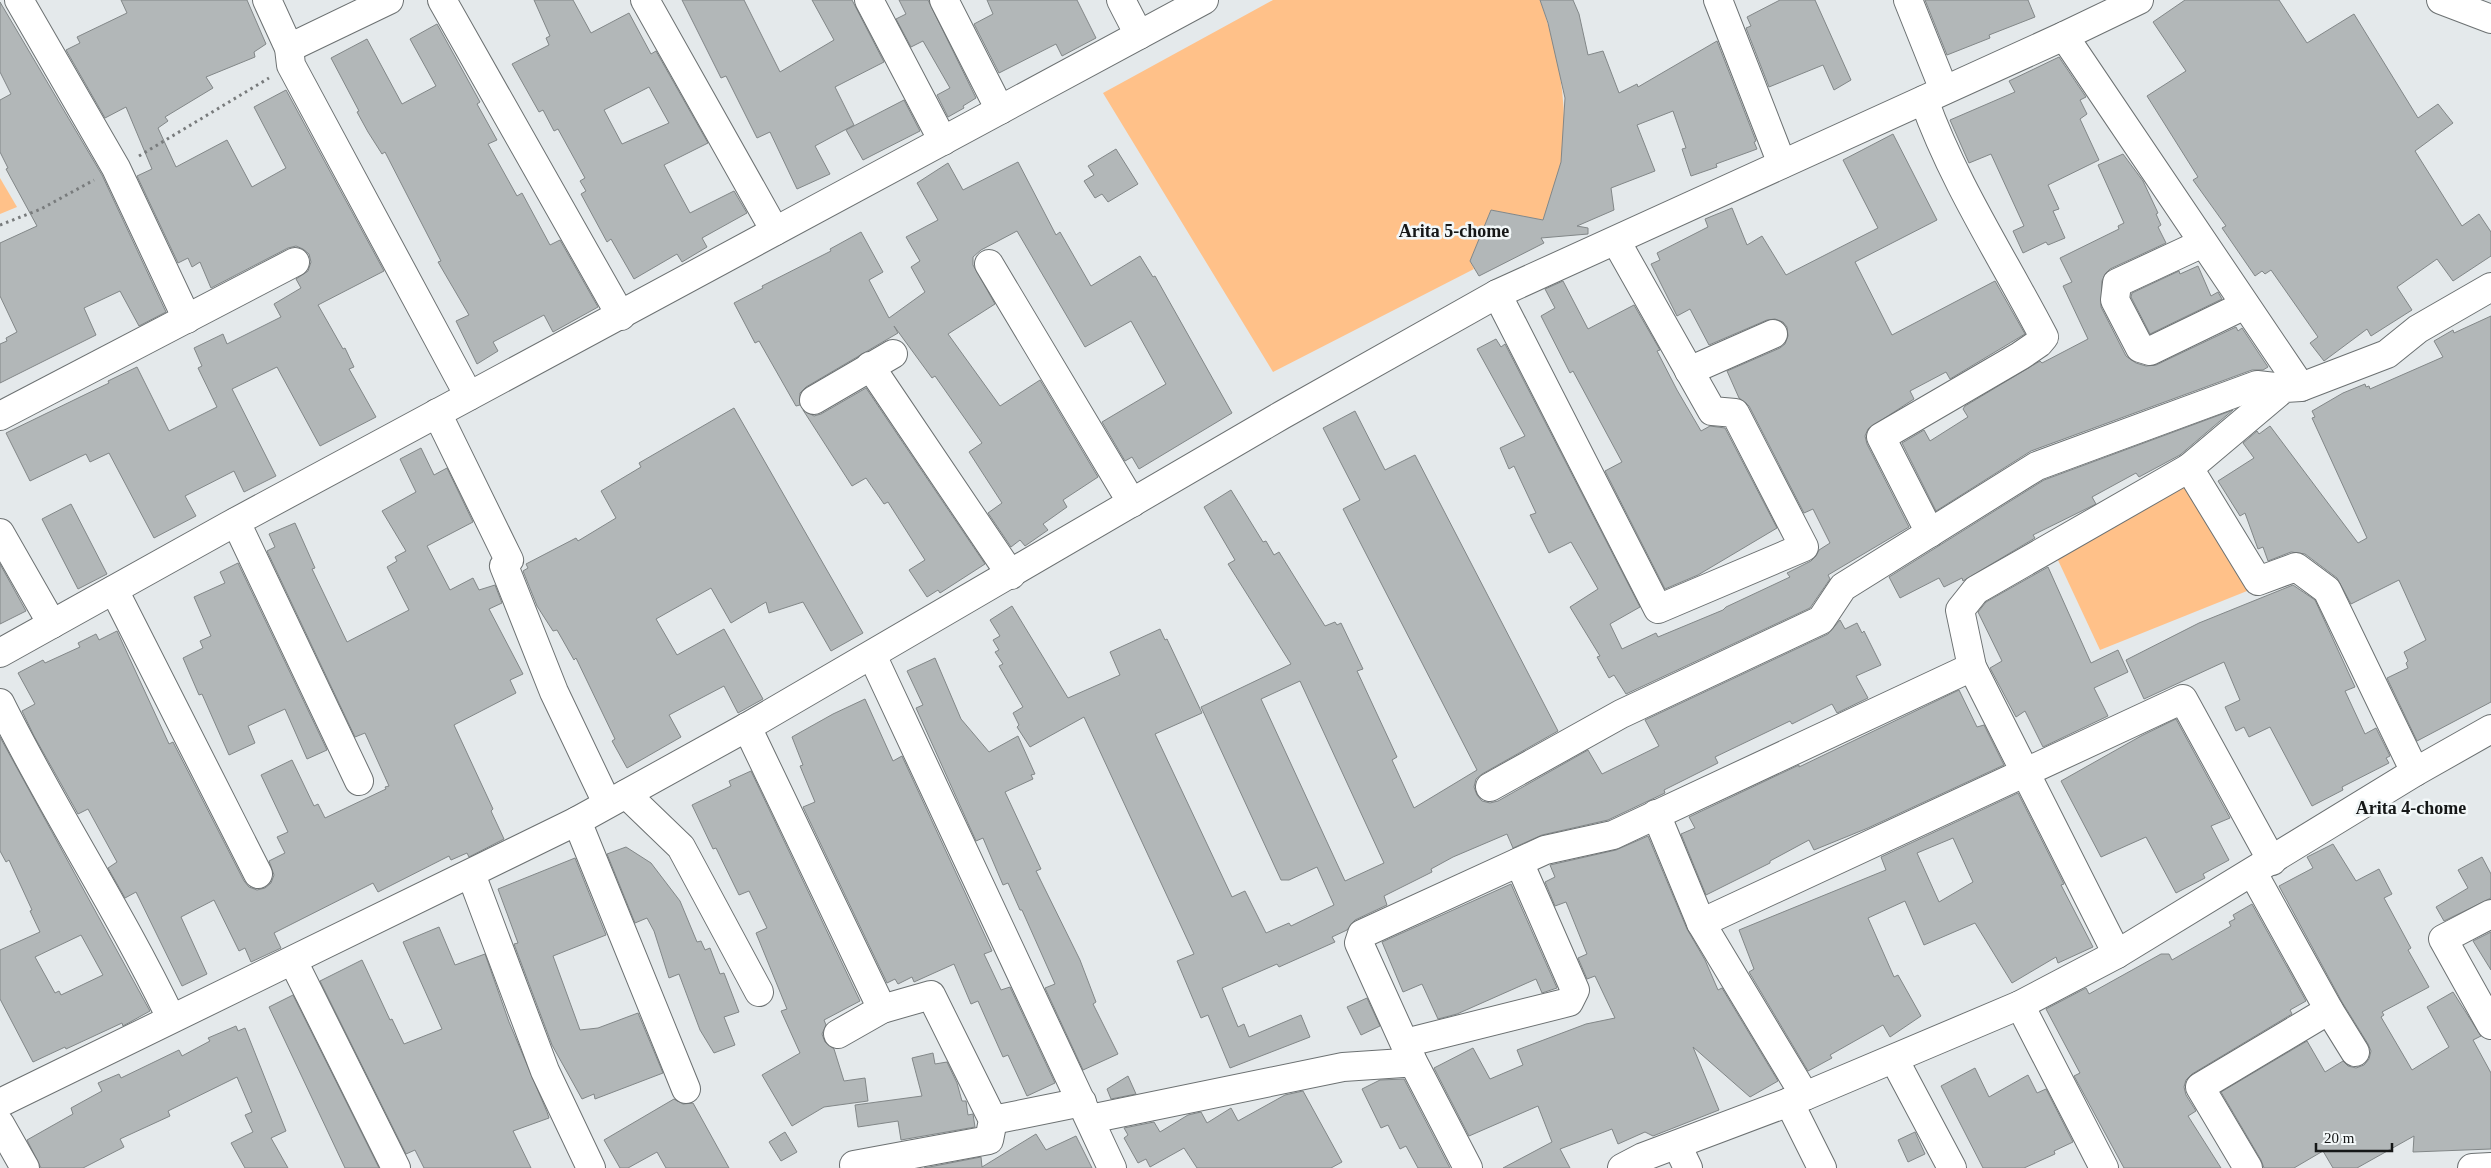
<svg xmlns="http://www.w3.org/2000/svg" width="2491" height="1168" font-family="'Times New Roman',serif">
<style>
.green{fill:#ffc189}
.building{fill:#b2b7b8;stroke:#828788;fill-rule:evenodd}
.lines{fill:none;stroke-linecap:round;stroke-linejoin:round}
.minor-casing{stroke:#6c7172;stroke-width:30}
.major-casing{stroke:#6c7172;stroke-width:30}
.path{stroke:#787b7c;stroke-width:3;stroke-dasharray:2.5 4;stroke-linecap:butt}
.minor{stroke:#fff;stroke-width:28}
.major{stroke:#fff;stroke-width:28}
.labels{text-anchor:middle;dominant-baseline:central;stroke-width:5;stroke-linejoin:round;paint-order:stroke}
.neighbourhood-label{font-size:18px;font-weight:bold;fill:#151717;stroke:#f2f7f8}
</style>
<rect width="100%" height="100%" fill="#e4e9eb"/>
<g class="green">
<path d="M1273 0H1540C1558 51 1570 107 1561 161 1558 181 1549 201 1543 220L1491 210 1470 261 1474 269 1273 372 1103 93Z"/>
<path d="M0 178 17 207 0 214Z"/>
<path d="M2181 486H2191L2252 589 2100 650 2057 558Z"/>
</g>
<g class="building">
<path d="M121 0H247L266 44 254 52 255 57 206 77 213 88 165 117 168 121 158 128 176 167 227 140 252 187 286 168 254 107 286 90 384 271 318 305 343 349 345 348 354 367 349 369 376 417 320 446 277 367 232 389 276 476 244 492 234 471 185 496 196 516 154 538 109 453 90 462 86 454 30 481 6 433 109 383 108 381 137 367 169 431 217 407 198 368 202 366 194 348 223 334 227 344 281 317 274 304 301 288 296 279 308 271 311 262 309 254 303 249 296 246 288 248 211 288 200 262 192 267 188 258 178 263 137 176 152 169 126 107 105 118 66 50 80 43 77 37 127 13Z"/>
<path d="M534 0H573L591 33 629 13 651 54 656 51 708 143 664 165 690 213 734 191 747 213 702 238 707 247 682 262 677 254 634 279 611 239 607 242 581 194 586 191 580 181 585 178 558 129 554 131 543 110 539 112 512 64 549 45 546 38 550 36ZM649 87 669 123 622 144 604 110Z"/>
<path d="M682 0H744L780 72 834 40 812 0H852L884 62 835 87 854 125 815 146 830 174 797 189 770 132 757 138 726 76 721 78Z"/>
<path d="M899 0H928L976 98 963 106 964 108 948 117 937 95 950 88 923 41 911 47 896 19 906 14Z"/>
<path d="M987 0H1077L1096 38 1062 56 1056 44 999 73 974 24 993 14Z"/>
<path d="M1540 0H1573L1579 14 1588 55 1603 51 1619 93 1637 84 1638 87 1717 41 1756 141 1754 142 1757 149 1716 164 1717 167 1691 176 1682 149 1686 148 1673 111 1637 125 1655 171 1611 188 1614 210 1577 226 1588 228V234L1541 238 1544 243 1479 276 1470 261 1491 210 1543 220 1561 162 1565 98 1548 23Z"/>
<path d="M1780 0H1815L1851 80 1834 90 1823 65 1769 87 1746 28 1751 26 1747 17Z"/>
<path d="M1925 0H2028L2035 17 1989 35 1990 38 1947 55Z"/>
<path d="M2185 0H2279L2307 43 2354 14 2418 118 2438 104 2453 123 2415 151 2462 226 2479 214 2491 232V256L2453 281 2437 259 2397 287 2412 310 2371 336 2367 329 2324 361 2310 343 2318 337 2271 270 2265 274 2262 271 2255 276 2222 228 2226 226 2193 180 2198 177 2147 96 2186 71 2153 22Z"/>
<path d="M0 2 102 175 166 312 139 326 120 291 84 308 96 335 0 383V344L7 341 6 338 17 332 0 296V243L37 226 6 169 8 168 0 152V100L11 94 0 72Z"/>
<path d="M437 24 480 102 477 104 497 140 488 144 517 196 522 193 550 245 560 240 598 307 553 332 544 315 493 342 498 351 477 364 456 321 469 315 438 262 441 261 385 152 382 154 368 132 357 112 359 111 331 58 367 39 402 104 436 86 410 39Z"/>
<path d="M2059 57 2086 97 2080 100 2087 114 2080 119 2099 160 2048 185 2059 209 2053 211 2065 238 2048 245 2046 242 2023 253 2013 231 2024 226 1991 154 1969 163 1950 120 2015 92 2009 81Z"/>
<path d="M904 100 920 131 863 160 846 130Z"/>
<path d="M1893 134 1937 220 1855 262 1892 335 1995 281 2025 334 1950 379 1946 372 1910 391 1914 399 1868 429 1865 436 1867 444 1909 527 1828 575 1830 579 1810 608 1626 694 1614 675 1609 678 1597 657 1600 656 1570 607 1598 589 1571 542 1549 553 1530 515 1536 513 1514 466 1509 469 1500 448 1525 436 1477 349 1496 339 1501 347 1505 344 1640 607 1610 624 1622 649 1656 633 1658 637 1723 610 1726 607 1790 577 1787 573 1811 561 1816 556 1819 550 1830 543 1813 509 1804 513 1749 406 1739 398 1727 371 1780 348 1785 344 1788 336 1787 327 1783 322 1775 319 1767 320 1709 345 1690 309 1677 316 1651 264 1660 260 1657 253 1708 227 1705 219 1732 208 1747 245 1762 236 1786 275 1878 228 1843 160Z"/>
<path d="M1116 149 1138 184 1108 202 1102 194 1095 198 1084 181 1094 175 1088 166Z"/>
<path d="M2123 154 2143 181 2158 213 2156 214 2161 225 2158 227 2166 243 2110 269 2105 274 2102 281 2101 307 2126 356 2136 363 2146 366 2156 365 2236 327 2238 331 2242 328 2268 367 2263 370H2252L2031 451 1936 511 1902 443 1924 430 1930 441 1968 417 1963 409 1965 406 2040 361 2042 363 2088 339 2063 286 2072 282 2060 258 2119 229 2118 226 2124 223 2098 165Z"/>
<path d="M1018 162 1056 235 1060 232 1091 286 1140 256 1153 277 1155 276 1232 413 1139 469 1132 457 1125 461 1102 422 1166 384 1131 321 1085 347 1017 231 981 250 973 257V265L995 304 948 334 1000 406 1040 380 1098 477 1063 500 1067 507 1043 524 1048 530 1025 546 1020 540 1011 547 988 513 1002 503 969 452 982 443 935 376 932 378 894 326 898 333 806 387 800 393V405L796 406 759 341 755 343 734 303 763 288 762 286 831 251 830 249 861 232 883 272 869 280 889 318 925 292 911 267 920 261 906 237 938 220 917 183 948 163 963 190Z"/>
<path d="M2198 266 2211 296 2218 292 2222 299 2150 334 2131 297 2132 293 2179 271 2180 274Z"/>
<path d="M1563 281 1588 329 1634 305 1660 350 1657 351 1677 390 1701 431 1710 426 1725 428 1777 528 1698 575 1665 589 1605 471 1622 462 1573 371 1570 373 1541 316 1555 308 1545 289Z"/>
<path d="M2491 316V702L2417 741 2387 678 2408 668 2406 663 2408 661 2404 652 2426 640 2399 580 2351 604 2337 578 2305 554 2291 552 2268 561 2263 547 2258 549 2245 513 2240 516 2218 481 2254 458 2243 443 2257 431 2259 434 2270 426 2358 543 2367 538 2312 418 2315 417 2312 411 2343 393 2365 384 2366 387 2369 386 2370 389 2443 357 2434 341 2453 330 2454 333Z"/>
<path d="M866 388 985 564 940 593 938 590 927 597 909 570 925 560 888 502 884 504 866 478 852 486 803 410 814 416 821 414Z"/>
<path d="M734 408 863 633 831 651 803 602 769 613 766 602 731 623 711 588 656 619 677 655 724 629 763 699 738 713 724 686 669 715 681 737 627 768 612 741 615 739 576 658 574 660 557 630 553 631 537 606 523 571 528 568 526 564 576 538 578 541 616 518 601 491 641 467 639 463Z"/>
<path d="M2233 410 2180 455 2139 477 2136 473 2092 497 2096 504 2033 535 2035 538 1963 581 1962 578 1944 587 1939 578 1900 598 1889 577 2044 480Z"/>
<path d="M1355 411 1385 470 1415 455 1558 731 1482 774 1476 779 1474 787 1477 795 1482 801 1490 803 1498 801 1588 750 1602 774 1659 746 1645 720 1828 634 1840 620 1845 629 1857 623 1862 633 1864 631 1881 665 1856 676 1868 698 1837 713 1832 704 1792 724 1790 721 1715 757 1718 763 1664 790 1665 793 1608 820 1542 835 1513 848 1507 834 1453 857 1431 869 1432 872 1384 896 1387 905 1355 920 1347 930 1332 937 1335 942 1279 967 1277 964 1222 988 1238 1027 1244 1024 1249 1037 1301 1015 1310 1037 1230 1068 1208 1015 1201 1018 1177 961 1194 954 1084 717 1030 747 1017 727 1019 725 1013 713 1023 707 999 666 1003 664 995 652 999 650 993 640 1000 636 990 620 1012 606 1068 698 1120 675 1110 652 1160 629 1165 640 1167 639 1202 713 1155 734 1232 897 1245 891 1266 933 1289 923 1291 926 1334 905 1317 867 1289 880H1281L1201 707 1291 664 1228 564 1235 560 1204 507 1231 490 1263 542 1266 541 1274 555 1279 552 1325 626 1335 622 1337 625 1341 623 1363 669 1357 671 1397 757 1392 760 1414 808 1477 770 1343 509 1360 500 1323 428ZM1300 681 1384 863 1345 881 1261 699Z"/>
<path d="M421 448 434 475 447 468 473 522 427 546 450 590 473 578 479 590 495 585 502 603 489 609 523 674 510 680 516 693 454 725 493 809 491 811 504 839 469 857 467 853 451 860 449 856 378 892 373 883 274 933 281 948 251 962 245 948 239 951 214 900 181 917 207 974 182 986 136 892 125 898 108 868 117 862 88 809 78 814 34 736 22 711 35 704 18 673 43 660 45 663 80 647 78 643 96 634 99 640 117 631 169 744 173 742 244 881 249 887 257 890 265 888 271 883 274 875 269 861 285 853 277 837 288 832 261 775 292 760 314 806 318 804 325 818 386 789 385 787 389 786 365 733 355 737 267 551 275 547 269 534 295 523 315 568 312 569 347 642 409 610 387 567 397 561 395 557 406 551 382 511 416 492 400 459Z"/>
<path d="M71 504 107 574 78 589 42 519Z"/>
<path d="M238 563 327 750 307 759 285 709 248 726 255 743 229 755 202 694 199 695 183 658 203 648 200 641 211 636 194 597 225 583 220 572Z"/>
<path d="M0 564 26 611 0 624Z"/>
<path d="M2048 567 2091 663 2118 650 2128 672 2094 688 2108 716 2043 747 2025 711 2016 717 1990 668 2002 661 1978 612 1986 602Z"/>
<path d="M2293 585 2315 600 2355 687 2345 691 2365 734 2376 728 2390 756 2386 758 2389 763 2342 787 2343 790 2312 806 2270 727 2249 737 2244 727 2236 731 2225 707 2240 700 2224 662 2144 699 2126 660 2199 623Z"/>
<path d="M935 658 961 719 989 752 1018 736 1035 774 1031 775 1033 779 1005 792 1041 869 1036 871 1080 960 1096 1002 1093 1004 1118 1054 1083 1070 1045 988 1055 984 1022 910H1020L1008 883 1003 885 983 838 976 841 916 708 923 705 907 671Z"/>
<path d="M1959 690 1977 727 1984 725 2004 765 1868 828 1814 850 1809 840 1770 861V863L1706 895 1681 834 1695 828 1689 817 1799 765V767Z"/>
<path d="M865 699 893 761 902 756 992 951 984 954 1001 990 1010 987 1055 1083 1027 1096 1008 1055 1003 1057 978 1001 971 1004 954 964 914 982 912 977 898 984 895 979 887 983 803 807 815 802 800 766 803 765 792 737 833 714Z"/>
<path d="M2176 719 2230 818 2211 826 2229 860 2203 874 2205 878 2176 893 2146 837 2101 857 2061 781 2141 736Z"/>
<path d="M0 737 150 1011 123 1026 122 1023 66 1049 65 1047 33 1062 0 999V950L40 932 30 911 32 910 9 860 6 862 0 851ZM81 935 103 975 61 995 59 991 55 993 35 957Z"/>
<path d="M751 771 860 1001 824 1020 826 1025 822 1034 825 1042 834 1049 844 1081 865 1078 868 1101 824 1107 792 1126 762 1075 800 1053 781 1011 787 1009 756 933 767 928 749 891 739 895 716 848 713 849 692 805 731 786 729 781Z"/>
<path d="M2018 793 2064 884 2061 885 2093 947 2058 963 2056 957 2012 983 1975 923 1924 945 1905 901 1868 918 1894 977 1898 975 1921 1016 1890 1037 1883 1025 1830 1055 1832 1058 1808 1071 1749 972 1754 969 1739 930 1886 870 1881 857ZM1953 838 1973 882 1939 902 1917 853Z"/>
<path d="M1648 836 1687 929 1705 960 1718 990 1722 988 1778 1081 1750 1097 1693 1047 1719 1110 1653 1136 1645 1132 1618 1144 1612 1129 1560 1149 1570 1168H1503L1552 1142 1538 1106 1469 1136 1434 1068 1473 1048 1490 1079 1523 1065 1517 1050 1586 1024 1615 1018 1595 976 1587 979 1578 958 1587 954 1566 902 1555 906 1545 882 1555 877 1550 865 1616 850Z"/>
<path d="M2333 844 2356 881 2379 869 2392 894 2384 898 2411 948 2408 950 2429 987 2382 1012 2384 1015 2381 1017 2412 1070 2449 1047 2427 1007 2453 992 2481 1036 2473 1040 2491 1073V1149L2413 1152 2414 1136 2357 1168H2333L2323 1151 2294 1168H2264L2261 1160 2221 1092 2307 1041 2325 1072 2343 1061 2348 1066 2356 1068 2364 1065 2369 1059 2371 1051 2368 1044 2342 1002 2279 886 2313 868 2307 857Z"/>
<path d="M626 847 651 863 680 901 697 942 701 941 705 950 710 948 720 974 724 973 739 1012 724 1017 735 1045 714 1053 700 1030 679 974 669 978 654 931 647 918 635 923 607 854Z"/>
<path d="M2482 857 2491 874V898L2444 921 2436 907 2468 888 2458 870Z"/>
<path d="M575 858 606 935 553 956 580 1030 598 1028 638 1013 663 1073 595 1099 594 1094 582 1099 552 1045 514 944 518 943 498 889Z"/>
<path d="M1511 884 1557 988 1542 993 1536 979 1457 1014 1438 1019 1422 984 1403 992 1382 942Z"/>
<path d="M2252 904 2306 1001 2290 1010 2292 1014 2192 1074 2186 1080 2184 1087 2186 1095 2196 1111 2188 1116 2221 1168H2124L2074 1076 2080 1073 2046 1009 2086 988 2089 994 2161 954H2169L2172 960 2231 926 2229 922 2235 919 2233 915Z"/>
<path d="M439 927 455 965 485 954 509 1022 547 1112 549 1118 513 1131 531 1168H424L415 1150 406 1154 320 981 362 960 390 1020 392 1019 404 1044 442 1029 403 942Z"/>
<path d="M2491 932V970L2473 941Z"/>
<path d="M293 995 379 1168H345L269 1007Z"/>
<path d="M1367 998 1380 1026 1361 1035 1347 1007Z"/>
<path d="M236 1026 238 1031 245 1028 286 1131 271 1138 288 1168H245L231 1143 253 1132 245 1115 252 1112 237 1077 168 1111 170 1116 120 1139 124 1147 83 1168H41L27 1140 73 1114 71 1108 102 1091 98 1083 119 1074 121 1078 179 1050 182 1056 210 1041 208 1038Z"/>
<path d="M933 1053 935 1064 947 1062 957 1083 962 1101H966L968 1115 973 1114 975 1127 901 1140 898 1121 858 1127 855 1105 922 1096 912 1058Z"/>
<path d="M1975 1068 1989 1097 2028 1075 2037 1093 2046 1089 2073 1142 2054 1151 2055 1154 2024 1168H1983L1941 1086Z"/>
<path d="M1128 1076 1136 1094 1111 1099 1107 1089Z"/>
<path d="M1404 1079 1450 1168H1418L1406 1146 1400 1149 1388 1125 1381 1128 1362 1089 1380 1080Z"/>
<path d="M1303 1091 1342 1162 1331 1168H1197L1184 1148 1150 1167 1146 1159 1138 1163 1124 1138 1128 1135 1124 1128 1154 1122 1160 1132 1188 1115 1201 1112 1207 1123 1231 1108 1238 1121 1285 1095Z"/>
<path d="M674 1099 683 1104 693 1103 729 1168H666L657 1152 628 1168H620L604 1140Z"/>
<path d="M785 1132 797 1152 781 1161 769 1142Z"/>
<path d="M1915 1132 1925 1154 1908 1162 1898 1140Z"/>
<path d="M1036 1134 1046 1150 1076 1136 1092 1168H924L981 1157 982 1167Z"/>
</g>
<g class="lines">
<g class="minor-casing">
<g id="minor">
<path d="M19 0 116 168 187 319"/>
<path d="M267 0 289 48 291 65 469 396"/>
<path d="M442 0 621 316"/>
<path d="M645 0 775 231"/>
<path d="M869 0 943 141"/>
<path d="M944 0 1000 110"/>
<path d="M1121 0 1139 35"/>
<path d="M1718 0 1782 164"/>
<path d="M1908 0 1944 90"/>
<path d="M2064 36 2301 387"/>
<path d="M289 48 389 0"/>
<path d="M1924 100C1954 184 2003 258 2044 337L2039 343 2020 356 1881 437 1930 533"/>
<path d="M2203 243 2117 283 2115 300 2140 348 2150 351 2245 305"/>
<path d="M989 264 1132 503"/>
<path d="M1497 294 1658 609 1804 547 1735 413 1712 411 1616 241"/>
<path d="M870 366 1011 575"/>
<path d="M1689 371 1773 334"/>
<path d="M814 400 893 354"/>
<path d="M437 413 509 560 504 566 554 692 607 803"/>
<path d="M0 416 295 262"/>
<path d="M236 522 359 781"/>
<path d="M0 533 52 624"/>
<path d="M114 590 258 874"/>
<path d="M0 653 228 526 1204 0"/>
<path d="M872 655 1112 1168"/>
<path d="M0 703C53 810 119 910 171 1018"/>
<path d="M747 727 882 1009"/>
<path d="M2415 772 2327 590 2296 567 2258 581 2189 468 2284 388 2301 387 2387 354 2418 329 2491 287"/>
<path d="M1490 787 1621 714 1821 620 1843 587 2037 466 2257 385 2284 388"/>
<path d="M626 794 681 847 759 992"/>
<path d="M1656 814 1701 923 1805 1096"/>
<path d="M577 821 686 1089"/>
<path d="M2253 873 2329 1010 2355 1052"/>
<path d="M471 874 545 1071 591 1168"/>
<path d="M2491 914 2443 939 2491 1025"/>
<path d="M1701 923 2183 699 2272 861"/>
<path d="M2117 954 1972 667 1960 610 1976 590 2189 468"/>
<path d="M293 961 396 1168"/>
<path d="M2020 1005 2104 1168"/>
<path d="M838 1034 882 1009 931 995 993 1120 989 1140 854 1165 855 1168"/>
<path d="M1405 1043 1569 1002 1575 990 1519 862"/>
<path d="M1894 1059 1952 1168"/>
<path d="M1412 1060 1359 943 1362 934 1545 850 1613 835 1972 667"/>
<path d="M1789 1102 1822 1168"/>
<path d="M0 1103 577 821 747 727 1282 415 1497 294 2064 36 2139 0"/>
<path d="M1090 1119 1343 1067 1403 1063 1412 1060 1468 1168"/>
<path d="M993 1120 1082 1102"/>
<path d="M0 1124 25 1168"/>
<path d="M1677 1145 1688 1168"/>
<path d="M1622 1168 1643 1157 1805 1096 2020 1005 2117 954 2415 772 2491 729"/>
<path d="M2248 1168 2200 1087 2329 1010"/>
<path d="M2472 1168 2491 1167"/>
</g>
</g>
<g class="major-casing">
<path id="major" d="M2441 0 2491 19"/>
</g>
<g class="path">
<path d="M139 156 269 78"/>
<path d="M0 225 41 209 94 180"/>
</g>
<use href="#minor" class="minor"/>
<use href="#major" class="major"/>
</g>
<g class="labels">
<g class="neighbourhood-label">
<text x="1454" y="231">Arita 5-chome</text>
<text x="2411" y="808">Arita 4-chome</text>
</g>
</g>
<path d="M2316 1143v8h76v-8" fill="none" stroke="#151717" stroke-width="2.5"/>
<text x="2324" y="1143" font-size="15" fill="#151717" stroke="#f2f7f8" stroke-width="4" paint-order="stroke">20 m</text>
</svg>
